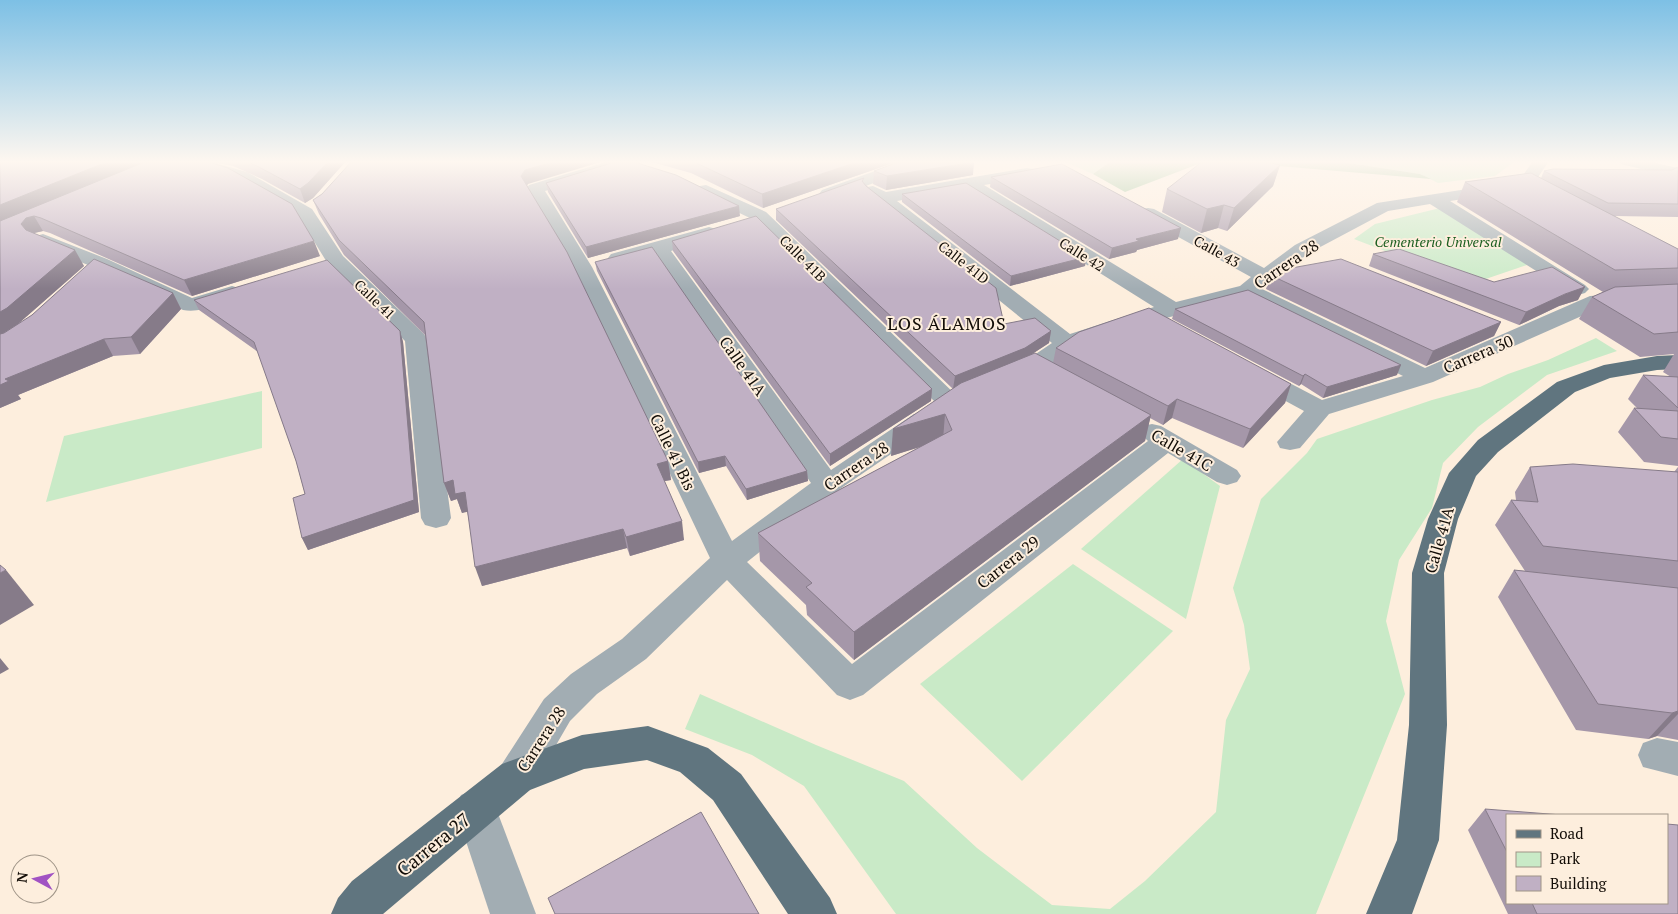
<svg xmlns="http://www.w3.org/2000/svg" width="1678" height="914" font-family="'PT Serif',serif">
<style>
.green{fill:#c9eac7}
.forest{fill:#8dbd8c}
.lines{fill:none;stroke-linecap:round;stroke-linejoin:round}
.minor{fill:#a2adb3;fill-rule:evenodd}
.major{fill:#60757f;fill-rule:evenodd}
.wall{fill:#a597a9}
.shaded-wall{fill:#867b89}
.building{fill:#c0b0c4;stroke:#867b89}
.labels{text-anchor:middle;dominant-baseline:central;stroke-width:4;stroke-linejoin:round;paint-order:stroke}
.far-park-label{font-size:14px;font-style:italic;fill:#1b5e1f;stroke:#fdeedd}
.far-street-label{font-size:14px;fill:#120c06;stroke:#fdeedd}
.street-label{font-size:16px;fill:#120c06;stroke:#fdeedd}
.neighbourhood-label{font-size:18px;letter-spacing:1px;fill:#120c06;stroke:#fdeedd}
.near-street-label{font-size:19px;fill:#120c06;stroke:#fdeedd}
</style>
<rect width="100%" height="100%" fill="#fdeedd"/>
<g class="green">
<path d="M1063 161H1111L1093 174Z"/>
<path d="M1336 161H1515L1495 176 1438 183 1420 174Z"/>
<path d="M1440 208 1533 263 1471 284 1354 239 1375 224Z"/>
<path d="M1596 338 1617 351 1547 375 1478 427 1443 463 1432 508 1399 560 1386 621 1405 694 1316 914H896L804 786 752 755 685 729 700 694 816 745 904 781 977 848 1052 905 1110 909 1145 881 1216 812 1226 720 1250 669 1244 625 1233 588 1261 499 1307 453 1317 439 1432 400 1480 387 1508 374 1548 360Z"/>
<path d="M262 391V448L46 502 64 436Z"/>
<path d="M1183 459 1220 486 1186 619 1081 549Z"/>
<path d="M1073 564 1173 631 1022 781 920 684Z"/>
</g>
<path class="forest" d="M1111 161H1336L1420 174 1431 179 1232 162 1201 163 1125 192 1093 174Z"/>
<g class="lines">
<g class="minor">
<path d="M183 161H208L247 172 312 209 343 256 424 334 427 339 451 518 447 525 436 528 425 525 421 518 405 341 328 264 299 217 235 180 185 164Z"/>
<path d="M610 161H635L633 164 545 191 592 267 732 541 811 483 654 255 618 264 611 262 608 258 611 254 709 227 716 229 718 233 716 237 671 251 831 470 914 414 923 412 932 414 936 420 932 426 837 491 747 562 852 664 1148 441 1139 432 1143 426 1152 424 1161 426 1237 470 1241 476 1237 482 1227 485 1217 482 1168 453 863 695 850 700 837 695 727 580 646 659 597 694 570 721 530 790 516 795 502 790 496 777 502 764 544 699 571 674 622 639 710 558 572 267 526 189 529 185Z"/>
<path d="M903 161H926L924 164 834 198 828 199 822 198 819 194 822 190Z"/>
<path d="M1533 161H1549L1530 189 1450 201 1585 285 1589 289 1585 293 1578 295 1571 293 1430 204 1388 211 1309 253 1262 289 1425 368 1590 296 1678 291V303L1602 307 1433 382 1329 414 1300 448 1290 450 1280 448 1277 442 1304 411 1247 380 1244 375 1247 370 1256 368 1265 370 1322 400 1403 376 1245 297 1155 321 1075 348 1040 372 1011 383 1002 381 999 376 1002 371 1024 362 1052 343 864 191 867 187 873 186 886 192 1027 168 1033 169 1035 173 1033 177 984 185 1176 302 1240 286 1251 277 1142 217 1139 213 1142 209 1148 208 1154 209 1264 268 1295 245 1377 203 1519 181ZM966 189 1154 307 1070 334 897 201Z"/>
<path d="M1619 161H1647L1678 168V178L1621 164Z"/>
<path d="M706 185 766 212 958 397 962 402 958 407 949 410 940 407 754 220 700 194 697 190 700 186Z"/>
<path d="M43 234 107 259 192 298 232 286 239 288 243 292 239 296C223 302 201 314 183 310L93 267 36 244 33 240 36 236Z"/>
<path d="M1657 738 1678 742V776L1643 767 1638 755 1643 743Z"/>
<path d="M476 789 491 795 536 914H490L455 808 461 795Z"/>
</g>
<g class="major">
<path d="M1678 355V369L1657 370 1610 378 1575 392 1498 452 1476 476 1458 519 1444 573 1447 725 1439 840 1412 914H1366L1397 840 1409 725 1412 573 1428 519 1449 473 1478 440 1557 382 1604 365 1657 356Z"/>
<path d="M648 726 708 748 741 774 830 898 837 914H788L713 800 680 772 647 760 584 769 530 790 383 914H331L338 898 352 881 502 764 582 735Z"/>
</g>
</g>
<g class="wall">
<path d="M0 161 320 256 192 296 50 233 43 231 34 233 84 266 19 323 173 293 181 309 140 354 113 356 18 395 21 399 0 408Z"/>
<path d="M207 161H346L313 198 305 203 262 179 233 166Z"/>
<path d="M648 161H899L763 208 691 173Z"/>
<path d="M1280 165 1273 186 1227 231 1218 228 1201 233 1162 212 1167 189Z"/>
<path d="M1678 167V217L1614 216 1678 249V466L1644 462 1618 432 1634 408H1637L1628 399 1643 375 1671 377 1663 372 1674 354 1640 357 1579 319 1592 297 1603 292 1457 202 1465 182 1541 178 1544 171 1672 170Z"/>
<path d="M874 171 973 175 886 190 873 184Z"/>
<path d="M991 177 1178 239 1137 250 1136 252 1109 259 990 187Z"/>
<path d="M546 183 740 216 588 258 548 192Z"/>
<path d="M864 183 1004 324 1051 331 1049 343 1032 354 1053 363 1056 348 1291 384 1285 403 1243 448 1172 418 1163 425 1150 418 1145 441 854 660 807 615 806 605 760 561 758 533 922 446 891 456 953 389 776 220V209Z"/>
<path d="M528 184 527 185 668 461 671 480 664 481 684 540 630 556 627 548 482 586 467 511 462 513 457 499 451 501 444 483 425 335 344 255 319 214 313 200 322 194Z"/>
<path d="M902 194 1086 257 1085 266 1010 286 902 202Z"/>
<path d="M672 241 932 389 931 401 830 466 673 251Z"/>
<path d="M1373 254 1494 282 1578 300 1559 306 1519 325 1369 266Z"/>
<path d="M595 262 807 471 808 481 747 500 726 466 699 473 597 271Z"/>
<path d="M1270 275 1501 322 1494 336 1426 366 1266 289Z"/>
<path d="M194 300 400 331 403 342 419 512 308 550 302 538 305 494 296 461 258 352 199 310Z"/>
<path d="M1175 309 1397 375 1323 398 1301 384 1299 386 1172 319Z"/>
<path d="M1530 467 1674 472 1678 467V740L1657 736 1648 739 1576 730 1498 597 1514 570 1525 571 1495 525 1511 500H1516L1515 492Z"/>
<path d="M1485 809 1507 815V903H1667L1678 914H1508L1468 830Z"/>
</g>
<g class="shaded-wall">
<path d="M109 161H148L0 223V205Z"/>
<path d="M329 161H346L313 198 305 203 300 189Z"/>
<path d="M556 161H604L528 184 524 190 521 176 525 170Z"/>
<path d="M860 161H899L763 208 762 194Z"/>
<path d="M974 162 973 175 886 190 887 176Z"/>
<path d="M1280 165 1273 186 1227 231 1234 208Z"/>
<path d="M1224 205 1218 228 1201 233 1207 209Z"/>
<path d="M739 206 740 216 588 258 586 247Z"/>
<path d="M34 216 43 231 34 233 30 239 21 224 26 218Z"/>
<path d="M1181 228 1178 239 1137 250 1136 252 1109 259 1112 248 1136 239Z"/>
<path d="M314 241 320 256 192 296 184 280Z"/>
<path d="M75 250 84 266 18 324 0 335V312Z"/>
<path d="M1086 257 1085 266 1010 286 1011 276Z"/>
<path d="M1585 287 1578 300 1559 306 1519 325 1526 312 1565 294Z"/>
<path d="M173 293 181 309 140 354 131 337Z"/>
<path d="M1501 322 1494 336 1426 366 1433 351Z"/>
<path d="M400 331 403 342 419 512 308 550 302 538Z"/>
<path d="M1051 331 1049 343 1023 360 953 389 955 376Z"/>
<path d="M104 339 113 356 18 395 21 399 0 408V385L5 379Z"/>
<path d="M1401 365 1397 375 1323 398 1327 387Z"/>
<path d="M1305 374 1301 384 1299 386 1303 376Z"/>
<path d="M1291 384 1285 403 1243 448 1250 429Z"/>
<path d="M932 389 931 401 830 466V454Z"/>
<path d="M1177 399 1172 418 1163 425 1168 406Z"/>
<path d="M945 414 943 440 891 456 893 429Z"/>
<path d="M1151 415 1145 441 854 660V632Z"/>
<path d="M725 456 726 466 699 473 698 462Z"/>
<path d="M668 461 671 480 659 482 657 464Z"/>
<path d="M807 471 808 481 747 500 746 489Z"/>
<path d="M453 480 465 492 471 511 462 513 457 499 451 501 444 483Z"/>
<path d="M682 521 684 540 630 556 626 537Z"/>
<path d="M623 529 627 548 482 586 475 567Z"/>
<path d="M6 570 34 605 0 625V573Z"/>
<path d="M0 658 9 669 0 674Z"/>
<path d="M1678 711V714L1657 736 1648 739 1672 713Z"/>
</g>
<g class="building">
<path d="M0 161H109L0 205Z"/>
<path d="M147 161H206L228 168 292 204 314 241 184 280 41 218 34 216 26 218 21 224 26 230 75 250 7 308 0 312V221Z"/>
<path d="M246 161H329L308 183 300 189 257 166Z"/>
<path d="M352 161H556L525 170 521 176 567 252 668 461 657 464 682 521 626 537 623 529 475 567 465 492 455 494 453 480 444 483 424 322 339 240 313 200 322 194Z"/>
<path d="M618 161H631L676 175 739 206 586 247 546 183Z"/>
<path d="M692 161H860L762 194Z"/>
<path d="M901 161H974V162L887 176 874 171Z"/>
<path d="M1203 161H1263L1280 165 1234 208 1224 205 1207 209 1167 189Z"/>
<path d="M1062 164 1181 228 1136 239 1139 241 1112 248 991 177Z"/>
<path d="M1678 167V204L1608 203 1544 171 1553 169 1672 170Z"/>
<path d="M1531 173 1678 249V268L1615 270 1465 182Z"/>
<path d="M864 178 862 181 866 186 996 288 1004 324 1035 318 1051 331 1025 348 955 376 776 209Z"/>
<path d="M966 183 1086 257 1011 276 902 194Z"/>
<path d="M756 216 932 389 830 454 672 241Z"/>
<path d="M652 247 807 471 746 489 725 456 698 462 595 262Z"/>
<path d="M1399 249 1494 282 1552 267 1585 287 1565 294 1526 312 1373 254Z"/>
<path d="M94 259 173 293 131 337 104 339 5 379 9 381 0 385V334L4 333 32 315Z"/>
<path d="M1341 259 1501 322 1433 351 1270 275 1275 271Z"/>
<path d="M327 260 400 331 414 500 302 538 293 498 305 494 296 461 254 342 194 300Z"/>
<path d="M1678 284V332L1654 334 1592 297 1615 287Z"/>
<path d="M1248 290 1401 365 1327 387 1305 374 1303 376 1175 309Z"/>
<path d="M1149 308 1291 384 1250 429 1177 399 1168 406 1056 348 1079 332Z"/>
<path d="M1035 353 1151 415 854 632 806 587 812 583 758 533 952 430 945 414 893 429 961 383Z"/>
<path d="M1643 375 1678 377V408Z"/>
<path d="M1634 408 1678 411V439L1661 437Z"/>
<path d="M1573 464 1678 472V561L1543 546 1511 500 1538 502 1530 467Z"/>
<path d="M0 565 6 570 0 573Z"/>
<path d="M1514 570 1678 588V711L1672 713 1598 704Z"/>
<path d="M1485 809 1562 815H1507V852Z"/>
<path d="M701 812 759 914H555L548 898Z"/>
<path d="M1667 824 1678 825V914H1537L1532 903H1667Z"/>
</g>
<linearGradient id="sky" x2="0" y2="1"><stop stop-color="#7dc0e5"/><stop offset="0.56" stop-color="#fef7f0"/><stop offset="1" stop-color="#fef7f0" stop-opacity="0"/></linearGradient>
<rect width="1678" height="289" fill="url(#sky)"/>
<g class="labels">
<g class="far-park-label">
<text x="1438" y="241">Cementerio Universal</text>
</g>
<g class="far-street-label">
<text transform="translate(1217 251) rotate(29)">Calle 43</text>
<text transform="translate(1082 254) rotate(32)">Calle 42</text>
<text transform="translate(803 258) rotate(45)">Calle 41B</text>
<text transform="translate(964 262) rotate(38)">Calle 41D</text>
<text transform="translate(375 299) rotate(44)">Calle 41</text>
</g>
<g class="street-label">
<text transform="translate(1286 264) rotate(-34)">Carrera 28</text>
<text transform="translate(1478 354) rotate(-23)">Carrera 30</text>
<text transform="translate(743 366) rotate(55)">Calle 41A</text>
<text transform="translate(1182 450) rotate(30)">Calle 41C</text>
<text transform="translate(673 452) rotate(64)">Calle 41 Bis</text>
<text transform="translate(856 466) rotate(-34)">Carrera 28</text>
<text transform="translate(1439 540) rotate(-74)">Calle 41A</text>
<text transform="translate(1008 562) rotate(-38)">Carrera 29</text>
<text transform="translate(541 739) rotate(-57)">Carrera 28</text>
</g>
<g class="neighbourhood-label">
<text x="947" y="323">LOS ÁLAMOS</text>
</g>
<g class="near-street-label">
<text transform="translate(433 844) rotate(-39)">Carrera 27</text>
</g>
</g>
<rect x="1506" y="814" width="162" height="90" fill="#fdeedd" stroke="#9f9487"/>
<rect x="1516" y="830" width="25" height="8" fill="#60757f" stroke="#9f9487"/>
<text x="1550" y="839" font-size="15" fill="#120c06">Road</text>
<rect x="1516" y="852" width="25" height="15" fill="#c9eac7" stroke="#9f9487"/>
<text x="1550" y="864" font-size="15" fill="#120c06">Park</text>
<rect x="1516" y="876" width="25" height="15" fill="#c0b0c4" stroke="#9f9487"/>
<text x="1550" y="889" font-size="15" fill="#120c06">Building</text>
<g transform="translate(35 879) rotate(277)"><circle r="24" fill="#fdeedd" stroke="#9f9487"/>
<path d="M0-4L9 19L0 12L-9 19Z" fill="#a152c3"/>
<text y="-8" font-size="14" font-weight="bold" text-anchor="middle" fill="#120c06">N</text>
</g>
</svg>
